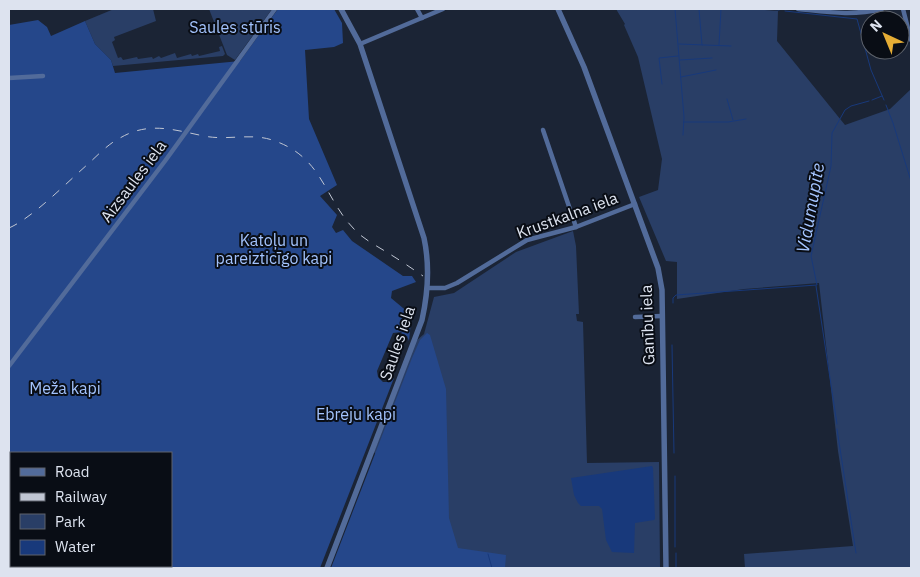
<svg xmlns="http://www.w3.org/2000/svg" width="920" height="577" font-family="'IBM Plex Sans',sans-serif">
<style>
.green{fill:#293e66}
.forest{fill:#25478a;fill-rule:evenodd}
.water{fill:#18397b}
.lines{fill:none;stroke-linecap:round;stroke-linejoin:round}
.stream{stroke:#18397b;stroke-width:1}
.minor{stroke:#526b9a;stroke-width:4.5}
.tertiary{stroke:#526b9a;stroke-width:5.5}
.rail{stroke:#c0c6d3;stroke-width:1;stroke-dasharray:9 9;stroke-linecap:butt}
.labels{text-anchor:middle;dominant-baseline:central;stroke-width:4;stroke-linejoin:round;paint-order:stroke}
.park-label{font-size:16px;fill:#a3c3fd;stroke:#090d15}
.street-label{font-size:16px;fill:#dde3ef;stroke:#090d15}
.water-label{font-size:18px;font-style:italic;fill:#a5c5ff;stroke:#090d15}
</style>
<rect width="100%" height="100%" fill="#1b2435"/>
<g class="green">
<path d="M114 9H153L156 21 114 37 115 40 112 42 118 58 121 57 123 60 137 57 138 59 152 57 153 59 159 56 161 58 175 53 177 58 191 54 192 56 198 54 199 56 220 51 219 47 222 46 225 54 223 56 113 66 111 60 95 44 85 21Z"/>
<path d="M209 9H272L235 60 227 55Z"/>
<path d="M616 9H754L778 11 777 41 845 125 890 109 911 89V568H745L744 554 853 546 838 451 819 283 744 289 677 299V262L666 261 639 197 658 190 662 159 638 57 624 25 625 24Z"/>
<path d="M573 231 576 246 579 314H576L577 321 583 322 587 463 659 462 660 568H433L396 481 374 452 416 341 424 334 434 297 454 293 516 252Z"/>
</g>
<g class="forest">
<path d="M278 9H334L342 23 343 43 334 47 305 50 309 119 337 185 320 196 337 215 332 227 336 233 343 230 352 241 403 276H412L416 282 392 291 391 298 409 313 411 321 409 341 407 336 401 333 402 332 393 333 377 371 378 377 383 382H390L394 378 320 568H9V25L38 20 47 27 51 36 85 21 95 44 111 60 115 73 240 61ZM11 453H171V566H11Z"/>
<path d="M427 333 430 335 446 389 449 518 458 548 506 555 505 568H331L412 358 420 340Z"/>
</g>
<path class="water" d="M652 466 653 468 655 519 654 520 635 523 634 553 612 552 606 540 602 509 599 506H581L578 503 574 495 571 478Z"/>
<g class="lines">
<g class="stream">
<path d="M675 9 684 117 683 135"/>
<path d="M699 9 702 45"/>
<path d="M768 9 779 10"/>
<path d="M785 11 857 19 871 70 884 100"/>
<path d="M679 44 731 46"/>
<path d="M719 45 721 9"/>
<path d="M680 60 712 58"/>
<path d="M681 77 716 70"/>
<path d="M662 84 659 58 678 56"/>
<path d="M727 99 733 120"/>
<path d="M872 100 882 96"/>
<path d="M886 105 893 123 911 181"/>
<path d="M684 122H728L746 119"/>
<path d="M816 286 837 424"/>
<path d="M673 303V298L676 295 817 285 811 256 831 166 832 133 845 110 851 106 869 101"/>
<path d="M672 345 674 453"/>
<path d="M837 429 856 553"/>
<path d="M675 476V547"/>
<path d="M676 553V568"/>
<path d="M488 554 492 568"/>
</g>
<g class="minor">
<path d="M417 9 422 18"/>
<path d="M798 9C828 12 852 16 882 9"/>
<path d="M903 9 911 40"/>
<path d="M360 44 443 9"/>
<path d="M9 78 43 76"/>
<path d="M543 130 576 227"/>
<path d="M427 288H445L457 283 527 240 576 227 635 204"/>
<path d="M635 317 662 316"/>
<path d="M9 366 165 161 275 9"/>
</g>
<g class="tertiary">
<path d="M558 9 584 67 658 268 662 290 666 568"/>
<path d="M327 568 422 320C428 293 430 266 424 238L360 44 341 9"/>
</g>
<path class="rail" d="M9 228C18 224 26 218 34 212 53 197 70 180 88 164 98 155 108 144 120 138 149 121 174 130 204 136 228 141 252 132 275 141 323 158 324 198 354 229 363 239 377 246 388 253 400 260 411 268 423 276"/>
</g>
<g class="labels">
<g class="park-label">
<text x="235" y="27">Saules stūris</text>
<text x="274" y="240">Katoļu un<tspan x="274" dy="18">pareizticīgo kapi</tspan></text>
<text x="65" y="388">Meža kapi</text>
<text x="356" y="414">Ebreju kapi</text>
</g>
<g class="street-label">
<text transform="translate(133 181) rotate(-53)">Aizsaules iela</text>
<text transform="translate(567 215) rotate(-20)">Krustkalna iela</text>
<text transform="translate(647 325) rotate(-92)">Ganību iela</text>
<text transform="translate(397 343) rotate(-71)">Saules iela</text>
</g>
<g class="water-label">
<text transform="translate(810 208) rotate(-80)">Vidumupīte</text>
</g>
</g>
<rect width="920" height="577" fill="none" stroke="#dde3ef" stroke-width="20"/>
<rect x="10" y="452" width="162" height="115" fill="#090d15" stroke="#5e636c"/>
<rect x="20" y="468" width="25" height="8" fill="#526b9a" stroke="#5e636c"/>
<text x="55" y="477" font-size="15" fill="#dde3ef">Road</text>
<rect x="20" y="493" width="25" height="8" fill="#c0c6d3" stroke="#5e636c"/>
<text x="55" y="502" font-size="15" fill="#dde3ef">Railway</text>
<rect x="20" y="514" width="25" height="15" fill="#293e66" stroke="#5e636c"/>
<text x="55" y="527" font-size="15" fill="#dde3ef">Park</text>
<rect x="20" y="540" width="25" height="15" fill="#18397b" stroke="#5e636c"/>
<text x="55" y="552" font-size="15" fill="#dde3ef">Water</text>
<g transform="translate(885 35) rotate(316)"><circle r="24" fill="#090d15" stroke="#5e636c"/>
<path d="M0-4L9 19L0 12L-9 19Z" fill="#e5ad35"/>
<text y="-8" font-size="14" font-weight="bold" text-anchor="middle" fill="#dde3ef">N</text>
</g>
</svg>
